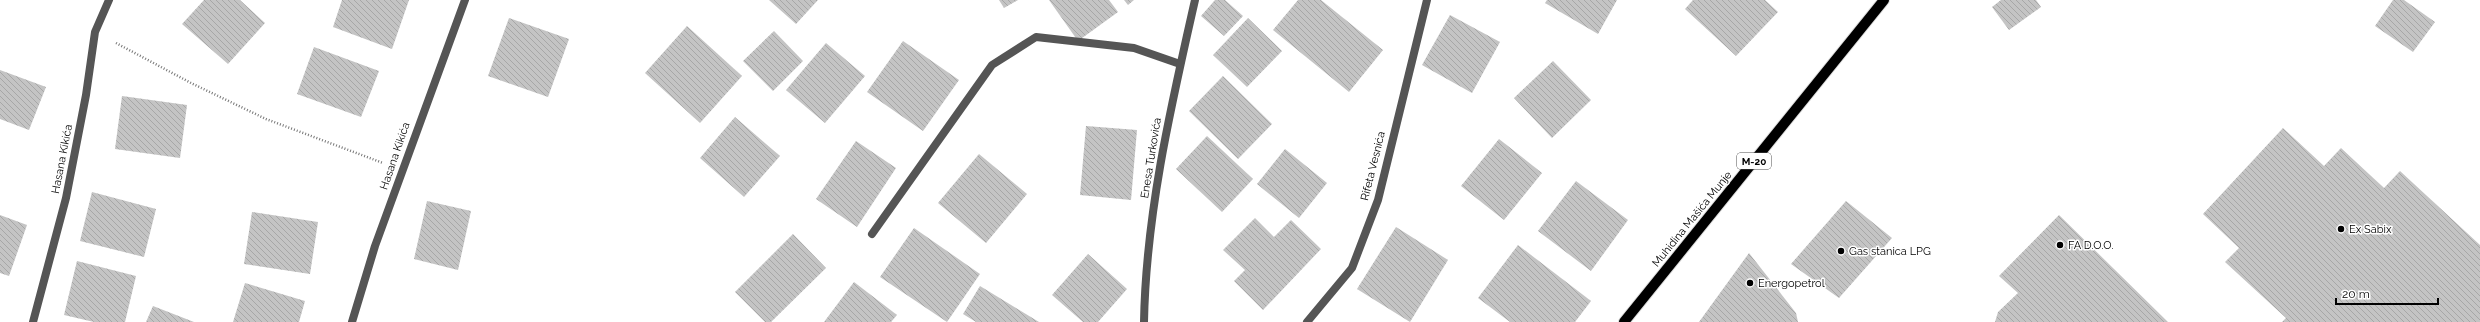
<svg xmlns="http://www.w3.org/2000/svg" width="2480" height="322" font-family="Raleway,sans-serif">
<style>
.building{fill:url(#building-back-hatch)}
.lines{fill:none;stroke-linecap:round;stroke-linejoin:round}
.primary-casing{stroke:#dbdbdb;stroke-width:12}
.path{stroke:#777;stroke-width:2.5;stroke-dasharray:1 2;stroke-linecap:butt}
.lane{stroke:#555;stroke-width:8}
.street{stroke:#555;stroke-width:8}
.primary{stroke:#000;stroke-width:10}
.poi-dot{fill:#000;stroke:#fff;stroke-width:1.5}
.labels{text-anchor:middle;dominant-baseline:central;stroke-width:3;stroke-linejoin:round;paint-order:stroke}
.shield{fill:#fff;stroke:#4c4c4c;stroke-width:1}
.shield-label{font-size:10px;font-weight:bold;fill:#000}
.street-label{font-size:11px;fill:#000;stroke:#fff}
.poi-label{font-size:11px;fill:#000;stroke:#fff;text-anchor:start}
</style>
<defs>
<pattern id="building-back-hatch" width="6" height="6" patternUnits="userSpaceOnUse"><rect width="6" height="6" fill="#c4c4c4"/><path d="M-1 5l2 2M0 0l6 6M5-1l2 2" fill="none" stroke="#a7a7a7"/></pattern>
</defs>
<rect width="100%" height="100%" fill="#fff"/>
<g class="building">
<path d="M204 0H240L265 23 228 64 182 24Z"/>
<path d="M342 0H409L392 49 333 27Z"/>
<path d="M769 0H818L796 24Z"/>
<path d="M999 0H1018L1004 8Z"/>
<path d="M1049 0H1109L1118 12 1078 41Z"/>
<path d="M1124 0H1134L1128 5Z"/>
<path d="M1215 0H1225L1243 16 1224 36 1201 16Z"/>
<path d="M1298 0H1321L1383 50 1349 92 1273 30Z"/>
<path d="M1547 0H1617L1598 34 1545 3Z"/>
<path d="M1693 0H1765L1778 12 1736 56 1685 9Z"/>
<path d="M2001 0H2036L2041 7 2009 30 1992 7Z"/>
<path d="M2393 0H2404L2435 22 2413 52 2375 26Z"/>
<path d="M1450 15 1500 42 1472 93 1422 65Z"/>
<path d="M509 18 569 39 548 97 488 76Z"/>
<path d="M1248 18 1282 51 1247 87 1213 55Z"/>
<path d="M687 26 742 76 700 123 645 73Z"/>
<path d="M774 31 803 61 773 91 743 61Z"/>
<path d="M903 41 959 80 923 131 867 92Z"/>
<path d="M826 43 865 76 825 123 786 90Z"/>
<path d="M314 47 379 71 361 117 297 94Z"/>
<path d="M1553 61 1591 100 1552 138 1514 98Z"/>
<path d="M0 70 46 87 29 130 0 119Z"/>
<path d="M1223 76 1272 124 1238 159 1189 111Z"/>
<path d="M122 96 187 105 180 158 115 149Z"/>
<path d="M735 117 780 156 744 197 700 158Z"/>
<path d="M1086 126 1137 130 1131 200 1080 195Z"/>
<path d="M2283 128 2324 166 2341 148 2384 188 2400 171 2480 245V322H2282L2286 318 2225 262 2239 248 2203 214Z"/>
<path d="M1207 136 1253 179 1222 212 1176 169Z"/>
<path d="M1499 139 1542 173 1504 220 1461 186Z"/>
<path d="M856 141 896 168 857 227 816 199Z"/>
<path d="M1285 149 1327 183 1299 218 1257 184Z"/>
<path d="M979 154 1027 194 986 243 938 203Z"/>
<path d="M1576 181 1628 220 1591 271 1538 231Z"/>
<path d="M92 192 156 209 144 257 80 241Z"/>
<path d="M427 201 471 211 458 270 414 259Z"/>
<path d="M1846 201 1892 238 1839 298 1791 264Z"/>
<path d="M252 212 318 222 310 274 244 264Z"/>
<path d="M0 215 27 225 9 276 0 273Z"/>
<path d="M2059 215 2168 322H1995L1998 312 2018 293 1999 276Z"/>
<path d="M1255 218 1274 237 1291 220 1321 249 1263 310 1234 281 1245 270 1223 250Z"/>
<path d="M1396 227 1448 260 1410 322 1357 289Z"/>
<path d="M914 228 980 274 947 322 880 277Z"/>
<path d="M793 234 826 268 771 322H765L735 292Z"/>
<path d="M1518 245 1591 301 1575 322H1510L1478 298Z"/>
<path d="M1749 253 1796 313 1798 322H1699Z"/>
<path d="M1088 254 1127 289 1098 322H1083L1052 295Z"/>
<path d="M77 261 136 276 125 322H94L64 315Z"/>
<path d="M854 282 897 315 891 322H824Z"/>
<path d="M245 283 305 301 299 322H233Z"/>
<path d="M980 286 1039 322H976L963 314Z"/>
<path d="M153 306 194 322H146Z"/>
</g>
<g class="lines">
<g class="primary-casing">
<path id="primary" d="M1624 322 1884 0"/>
</g>
<path class="path" d="M116 43 191 83 266 119 383 163"/>
<path class="lane" d="M872 234 992 65 1036 37 1134 48 1180 64"/>
<g class="street">
<path d="M33 322 66 198 86 95 95 32 109 0"/>
<path d="M352 322 375 246 465 0"/>
<path d="M1144 322C1146 213 1171 106 1195 0"/>
<path d="M1307 322 1352 268 1378 200 1427 0"/>
</g>
<use href="#primary" class="primary"/>
</g>
<g class="poi-dot">
<circle cx="2341" cy="229" r="4"/>
<circle cx="2060" cy="245" r="4"/>
<circle cx="1841" cy="251" r="4"/>
<circle cx="1750" cy="283" r="4"/>
</g>
<g class="labels">
<rect class="shield" x="1737" y="153" width="34" height="16" rx="3"/>
<g class="shield-label">
<text x="1754" y="161">M-20</text>
</g>
<g class="street-label">
<text transform="translate(395 156) rotate(-71)">Hasana Kikića</text>
<text transform="translate(1151 158) rotate(-81)">Enesa Turkovića</text>
<text transform="translate(62 159) rotate(-79)">Hasana Kikića</text>
<text transform="translate(1373 166) rotate(-76)">Rifeta Vesnića</text>
<text transform="translate(1692 219) rotate(-51)">Muhidina Mašića Munje</text>
</g>
<g class="poi-label">
<text x="2349" y="229">Ex Sabix</text>
<text x="2068" y="245">FA D.O.O.</text>
<text x="1849" y="251">Gas stanica LPG</text>
<text x="1758" y="283">Energopetrol</text>
</g>
</g>
<path d="M2336 298v6h102v-6" fill="none" stroke="#000000" stroke-width="2"/>
<text x="2342" y="298" font-size="12" fill="#000000" stroke="#ffffff" stroke-width="3" paint-order="stroke">20 m</text>
</svg>
